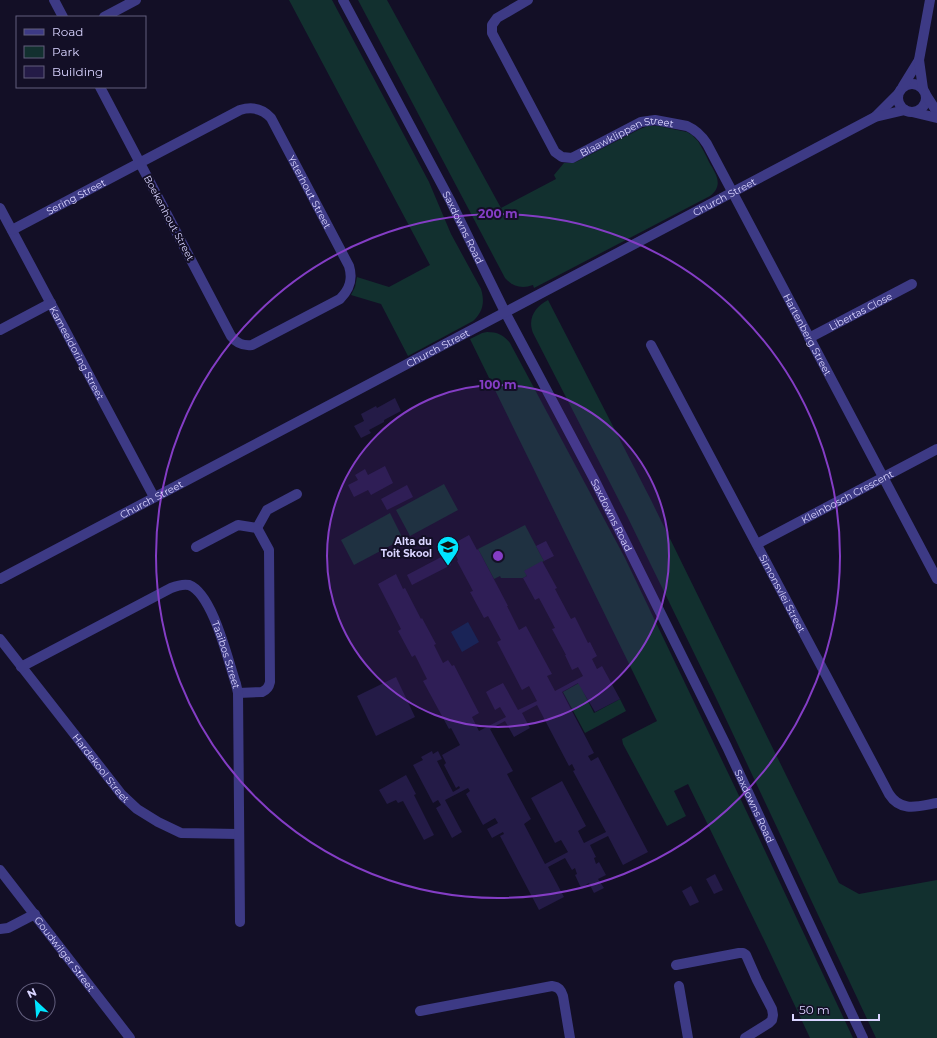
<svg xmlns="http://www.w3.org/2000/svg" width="937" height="1038" font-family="Montserrat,sans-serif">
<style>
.green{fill:#12302f}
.water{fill:#0c2248}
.building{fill:#241b47;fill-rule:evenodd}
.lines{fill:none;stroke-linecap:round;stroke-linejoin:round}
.minor{stroke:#3d3a85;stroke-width:10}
.ring{fill:none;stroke:#843dc5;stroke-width:2}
.labels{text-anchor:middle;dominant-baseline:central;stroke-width:4;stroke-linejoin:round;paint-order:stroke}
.street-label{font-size:10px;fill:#d9d4ff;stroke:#130f26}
.poi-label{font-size:10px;font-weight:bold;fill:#d9d4ff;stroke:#130f26;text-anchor:end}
.centre{fill:#843dc5;stroke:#130f26;stroke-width:2}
.ring-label{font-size:12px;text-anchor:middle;font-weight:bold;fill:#843dc5;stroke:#130f26;stroke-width:4;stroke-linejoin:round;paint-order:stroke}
</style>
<rect width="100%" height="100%" fill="#130f26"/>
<g class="green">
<path d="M289 0H332L429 182 451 234 481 289C485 302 483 312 473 321L408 356 381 304 351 295 355 287 357 277 389 287 430 265Z"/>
<path d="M358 0H387L501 208 556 179 554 175 564 163H573L578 161 640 129 648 126H658L687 132 692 135 698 141C702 148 706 155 709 162 716 174 724 185 710 196L534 288 533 285C522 289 513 287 505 278Z"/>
<path d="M548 300 651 500 839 883 859 894 937 880V1038H876L717 700 627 516 533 333C527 318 536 306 548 300Z"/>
<path d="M487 332C497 332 504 335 510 343L625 558 742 802 853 1038H810L766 944 688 784 674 791 686 816 667 826 623 744 622 739 657 721 470 339 482 333Z"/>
<path d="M444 484 458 510 410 536 396 510Z"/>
<path d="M390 513 403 539 354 565 341 540Z"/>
<path d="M525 525 544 561 525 571 527 576 523 578H501L500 576 494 579 478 549Z"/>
<path d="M579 683 594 713 620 699 626 711 585 733 563 692Z"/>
</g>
<path class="water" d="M468 622 479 642 462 652 451 632Z"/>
<g class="building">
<path d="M395 398 401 411 384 420V422L369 430 371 433 361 438 354 426 364 421 361 414 376 406 377 408Z"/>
<path d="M385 466 393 483 371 495 368 490 354 497 348 485 358 480 355 475 365 469 368 475Z"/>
<path d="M407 485 413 497 387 510 381 499Z"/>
<path d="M469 535 477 550 478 549 508 606H507L519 630 526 626 552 674 547 676 555 691 583 676 578 667 572 670 565 655H566L552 629 555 628 539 598 535 600 523 578 527 576 524 571 542 561 557 588 555 589 571 619 575 617 588 643 590 642 597 656 592 659 597 669 602 666 620 699 595 712 578 683 562 692 594 753 588 756 591 761 598 757 648 852 623 865 608 836 590 845 596 857 594 858 596 864 599 862 606 875 598 879 604 888 594 893 589 883 581 888 575 875 577 874 575 868 572 870 565 858 548 867 564 897 539 910 500 836 504 834 503 832 492 838 487 829 498 823 495 818 483 825 466 794 470 791 468 788 445 800 462 832 452 838 436 808 441 805 438 800 433 803 413 765 423 760 421 757 432 751 433 754 438 751 442 759 437 761 453 792 460 788 459 786 456 788 444 765 446 763 442 755 460 745 451 728 449 729 423 681 427 679 415 655 412 657 398 631 401 629 378 584 396 574 403 589 405 588 421 619 422 618 436 644 434 645 443 663 448 660 452 666 454 665 479 713 472 717 479 731 506 717 500 707 495 710 486 692 491 689 503 683 518 710 537 701 529 686 522 690 497 642 501 640 488 616 484 618 470 592 473 591 457 561 458 560 451 545ZM537 705 569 766 572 764 575 770 573 771 606 832 584 843 578 831 586 826 562 781 531 798 555 843 561 840 568 852 545 864 524 824 531 819 507 774 513 771 490 729 505 721 514 737 530 728 522 713Z"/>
<path d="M546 541 554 556 544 561 536 546Z"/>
<path d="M445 555 451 565 412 585 407 575Z"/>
<path d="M396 677 415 717 376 736 357 696Z"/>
<path d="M406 775 416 794 414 795 434 835 424 840 403 801 398 803 396 800 387 804 379 790Z"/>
<path d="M715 874 723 890 714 894 706 879Z"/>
<path d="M691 886 699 902 690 906 682 891Z"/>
</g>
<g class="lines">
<g class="minor">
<path d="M54 0 63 17"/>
<path id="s1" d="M343 0 450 200 505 312 594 479 727 747 804 912 863 1038"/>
<path id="s2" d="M528 0 497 18 492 25V33L555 152 562 157 572 158 641 122 655 120 687 126C696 130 702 136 707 144L937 579"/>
<path d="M104 17 136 0"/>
<circle cx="912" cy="98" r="14"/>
<path d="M903 86 919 60"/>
<path d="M923 89 919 60 930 0"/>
<path d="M926 95 937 112"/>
<path d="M912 112 937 118"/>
<path d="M875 117 898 94"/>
<path id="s3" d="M0 208 154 497"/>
<path id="s4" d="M12 230 240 110C253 106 263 109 271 118L349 266C353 279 350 289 340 299L252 345C243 346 237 344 231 336L100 87"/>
<path d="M0 330 51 303"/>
<path id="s5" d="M809 338 912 284"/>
<path id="s6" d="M651 345 889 794C901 813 919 806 937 803"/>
<path d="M257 528 267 510 297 494"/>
<path id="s7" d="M757 544 937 449"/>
<path d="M196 547 238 525 257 528 269 550 270 682C269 687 267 690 262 692L238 693"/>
<path id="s8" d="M0 579 875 117 905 110"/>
<path id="s9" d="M0 639 122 795 137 809 158 822 181 833 239 834"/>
<path id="s10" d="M21 667 171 588C176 586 184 584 189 585 213 594 228 661 236 684L238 693 240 922"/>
<path id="s11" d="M0 870 130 1038"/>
<path d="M0 929 8 928 35 914"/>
<path d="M676 965 739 953H743L746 955 757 980 772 1009 773 1015 772 1020 769 1023 745 1038"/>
<path d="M679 986 688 1038"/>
<path d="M420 1011 552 986C559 987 561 990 563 996L570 1038"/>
</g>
</g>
<circle cx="498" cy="556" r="171" fill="#843dc5" fill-opacity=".12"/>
<g class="ring">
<circle cx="498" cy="556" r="171"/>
<circle cx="498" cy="556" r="342"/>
</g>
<defs>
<g id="school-pin" transform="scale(1.15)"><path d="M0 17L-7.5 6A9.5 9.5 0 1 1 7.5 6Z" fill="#00e5ff" stroke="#130f26"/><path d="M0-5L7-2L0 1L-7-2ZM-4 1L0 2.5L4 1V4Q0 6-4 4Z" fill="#111"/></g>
</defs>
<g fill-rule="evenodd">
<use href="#school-pin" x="448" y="547"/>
</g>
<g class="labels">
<g class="street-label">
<text stroke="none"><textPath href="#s2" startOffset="266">Blaawklippen Street</textPath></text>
<text stroke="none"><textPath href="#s4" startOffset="375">Ysterhout Street</textPath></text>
<text stroke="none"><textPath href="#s4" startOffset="72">Sering Street</textPath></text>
<text stroke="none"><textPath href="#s8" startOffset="819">Church Street</textPath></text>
<text transform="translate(169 218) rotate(62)">Boekenhout Street</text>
<text stroke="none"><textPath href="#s1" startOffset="257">Saxdowns Road</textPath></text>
<text stroke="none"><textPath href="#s5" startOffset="58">Libertas Close</textPath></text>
<text stroke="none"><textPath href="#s2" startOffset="573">Hartenberg Street</textPath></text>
<text stroke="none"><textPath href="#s8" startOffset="495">Church Street</textPath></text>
<text stroke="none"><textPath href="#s3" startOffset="164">Kameeldoring Street</textPath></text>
<text stroke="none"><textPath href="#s7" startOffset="102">Kleinbosch Crescent</textPath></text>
<text stroke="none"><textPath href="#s8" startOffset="171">Church Street</textPath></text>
<text stroke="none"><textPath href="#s1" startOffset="581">Saxdowns Road</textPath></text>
<text stroke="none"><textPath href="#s6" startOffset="281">Simonsvlei Street</textPath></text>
<text stroke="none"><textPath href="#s10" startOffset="269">Taaibos Street</textPath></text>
<text stroke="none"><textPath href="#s9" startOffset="164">Hardekool Street</textPath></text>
<text stroke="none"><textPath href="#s1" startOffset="905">Saxdowns Road</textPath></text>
<text stroke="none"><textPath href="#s11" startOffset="106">Goudwilger Street</textPath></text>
</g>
<g class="poi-label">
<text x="432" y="541">Alta du<tspan x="432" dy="12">Toit Skool</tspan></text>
</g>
</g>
<circle cx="498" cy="556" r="6" class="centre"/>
<g class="ring-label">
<text x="498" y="218">200 m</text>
<text x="498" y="389">100 m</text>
</g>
<rect x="16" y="16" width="130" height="72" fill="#130f26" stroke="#625e7d"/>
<rect x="24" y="29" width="20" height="6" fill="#3d3a85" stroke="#625e7d"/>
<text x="52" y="36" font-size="12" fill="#d9d4ff">Road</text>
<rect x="24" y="46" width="20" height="12" fill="#12302f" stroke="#625e7d"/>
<text x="52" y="56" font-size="12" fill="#d9d4ff">Park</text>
<rect x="24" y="66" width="20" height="12" fill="#241b47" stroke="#625e7d"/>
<text x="52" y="76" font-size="12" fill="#d9d4ff">Building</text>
<g transform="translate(36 1002) rotate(334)"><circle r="19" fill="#130f26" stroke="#625e7d"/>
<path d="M0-3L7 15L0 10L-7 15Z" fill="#00e5ff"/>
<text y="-6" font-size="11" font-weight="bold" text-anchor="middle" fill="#d9d4ff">N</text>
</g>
<path d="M793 1014v6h86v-6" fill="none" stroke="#d9d4ff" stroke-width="2"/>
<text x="799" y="1014" font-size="12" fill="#d9d4ff" stroke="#130f26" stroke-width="3" paint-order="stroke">50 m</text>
</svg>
